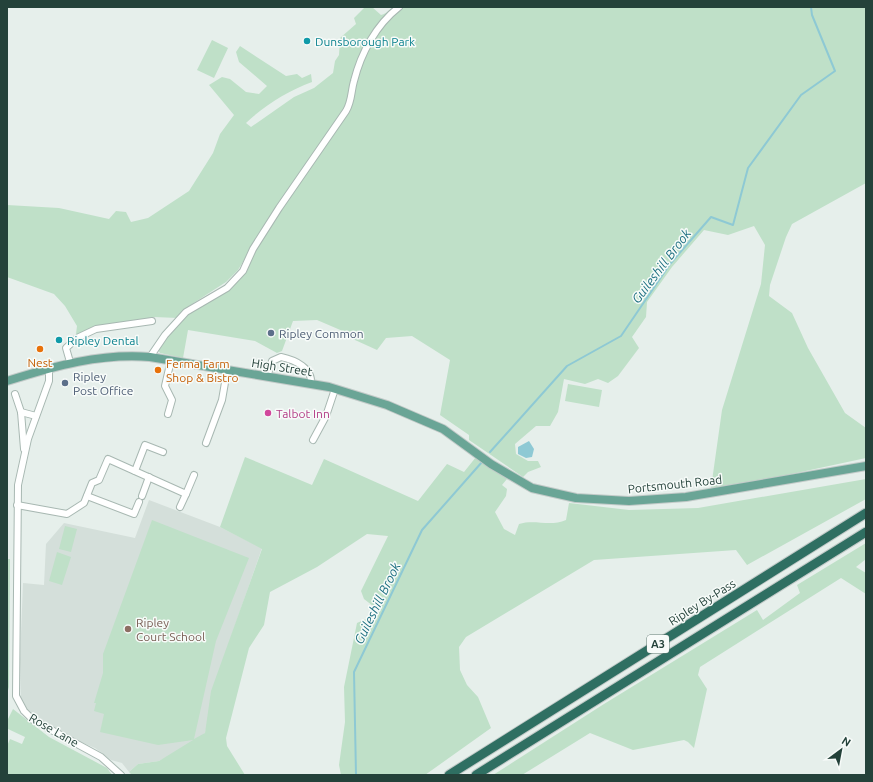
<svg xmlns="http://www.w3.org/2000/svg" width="873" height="782" font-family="Ubuntu,sans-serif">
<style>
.built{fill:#d4dfda}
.green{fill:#bfe0c8}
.water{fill:#8ec9d4}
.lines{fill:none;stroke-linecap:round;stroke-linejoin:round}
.stream{stroke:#8ec9d4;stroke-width:2}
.minor-casing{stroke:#a8b8b2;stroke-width:8}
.major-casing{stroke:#c2cac8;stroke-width:10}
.highway-casing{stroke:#c2cac8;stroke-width:11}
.minor{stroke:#fff;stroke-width:6}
.major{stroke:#6aa596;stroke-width:8}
.highway{stroke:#2f6f62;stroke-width:9}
.culture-dot{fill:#0f9aa8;stroke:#f7fbf9;stroke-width:1.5}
.service-dot{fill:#5c6f8a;stroke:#f7fbf9;stroke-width:1.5}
.food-dot{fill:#e8710a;stroke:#f7fbf9;stroke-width:1.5}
.hotel-dot{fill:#d1479c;stroke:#f7fbf9;stroke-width:1.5}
.education-dot{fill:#8d6e63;stroke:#f7fbf9;stroke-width:1.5}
.labels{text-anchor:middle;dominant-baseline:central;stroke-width:3;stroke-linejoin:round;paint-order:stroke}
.shield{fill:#f7fbf9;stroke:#637a73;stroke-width:1}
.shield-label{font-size:11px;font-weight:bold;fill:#24423a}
.culture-label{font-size:12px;fill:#0d838f;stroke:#f7fbf9;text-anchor:start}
.service-label{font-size:12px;fill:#4e5e75;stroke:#f7fbf9;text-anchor:start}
.food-label{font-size:12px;fill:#c56008;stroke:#f7fbf9}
.street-label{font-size:12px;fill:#24423a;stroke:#f7fbf9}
.hotel-label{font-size:12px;fill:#b23c85;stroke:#f7fbf9;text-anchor:start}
.education-label{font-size:12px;fill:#785e54;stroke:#f7fbf9;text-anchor:start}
.water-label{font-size:13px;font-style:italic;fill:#1c6f80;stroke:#f7fbf9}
</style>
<rect width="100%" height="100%" fill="#e6efeb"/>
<path class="built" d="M149 500 220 527 262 548 230 640 205 733 199 742 159 761 138 764 129 772 122 763 111 760 95 748 45 727 21 704 20 659 23 583 44 585 46 544 64 523 135 538Z"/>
<g class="green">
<path d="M365 7H372L381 15C388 14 390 7 397 7L372 34 348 105 268 221 238 270 226 282 189 306 178 318 154 317 89 330 78 336 76 334 77 326 65 306 54 294 7 277V205L59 208 109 219 116 211 126 212 131 222 148 218 189 191 213 153 220 134 234 115 209 85 222 77 230 79 246 92 259 94 267 86 239 62 236 52 240 46 286 76 297 74 302 78 311 74 312 82C288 91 265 105 246 123L251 127 294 97 314 88 333 73 335 61 339 55 340 38 356 24 354 18Z"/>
<path d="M401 7H866V183L792 224 786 237 770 285 769 296 792 313 808 348 845 413 866 428V458L787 475 711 488 722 410 761 284 765 245 754 226 728 235 704 230 672 267 647 302 646 317 632 337 639 348 618 376 608 383 598 379 585 384 564 379 558 412 550 426H536L515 444 516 454 528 461H538L541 467 528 472 523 477 469 440V435L440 415 450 360 412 336 386 338 377 350 344 335 345 332 317 320 293 321 282 351 277 353 255 341 188 330 183 358 160 353 158 350 159 346 189 312 230 288 240 278 260 241 340 123 359 69 375 36Z"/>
<path d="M212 40 228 48 214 78 197 70Z"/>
<path d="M568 384 602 390 599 407 565 401Z"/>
<path d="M245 457 312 485 324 459 418 501 447 464 464 472 476 457 507 479 502 485 507 489 506 496 495 512 504 529 515 535 519 524C535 519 550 527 566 520L569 503 629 510 698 508 866 479V499L747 565 736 550 594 560 466 637 459 647 460 670 467 685 478 697 491 728 425 775H341L339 765 345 722 344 687 357 623 375 615 377 609 364 599 361 591 388 536 367 534 317 567 270 592 264 625 249 648 226 738 227 746 245 775H132L129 772 138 764 159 761 193 740 158 745 100 732 104 714 94 711 96 703H94L103 673V654L152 520 249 558 216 641 194 739 205 733 211 691 262 549 220 527Z"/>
<path d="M65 526 77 529 71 552 59 549Z"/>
<path d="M866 543V559L856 567 866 573V594L841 578 700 667 698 675 707 689 694 748 688 742 684 740 633 750 590 733 522 775H493L604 704 757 610 763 620 800 593 797 585Z"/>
<path d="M57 552 71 557 62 585 49 581Z"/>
<path d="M7 559H10L9 687 7 694Z"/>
<path d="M13 709 49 737 107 768 112 775H7V746L10 739 22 744 25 737 8 729 7 731V721Z"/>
</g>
<path class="water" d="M529 441 534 449 532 457 526 458 518 454V447Z"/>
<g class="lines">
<g class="stream">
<path d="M490 452 567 366 621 336 670 264 711 217 733 225 748 168 801 95 835 71 812 15 811 7"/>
<path d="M356 775 354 672 422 530 482 462"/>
</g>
<g class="minor-casing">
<g id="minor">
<path d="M79 337 96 329 152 321"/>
<path d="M150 357 165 335 186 312 227 288 243 271 253 249 279 208 346 111C352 101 351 91 354 81 361 53 376 25 399 7"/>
<path d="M70 362 66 348 76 339"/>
<path d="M49 368V381L28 439 18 485 16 696 24 711 33 720 101 757 121 775"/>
<path d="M267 377 272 361 281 357C295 360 313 368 311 384"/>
<path d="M15 394 21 412 24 449"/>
<path d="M21 412 36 416"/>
<path d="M168 414 172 400 165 386 171 360"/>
<path d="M313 440 326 416 335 389"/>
<path d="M206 443 222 400 227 371"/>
<path d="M135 471 145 445 163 452"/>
<path d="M87 496 134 514 139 502"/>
<path d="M142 496 149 477"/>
<path d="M17 505 67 514 84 503 92 483 99 480 108 459 186 494 194 475"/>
<path d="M180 507 186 494"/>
</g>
</g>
<g class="major-casing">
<path id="major" d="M7 381C55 366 100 353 150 357L329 387 387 405 443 429 491 464 532 488 576 498 629 501 686 497 866 466"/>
</g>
<g class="highway-casing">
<g id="highway">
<path d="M449 775 866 513"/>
<path d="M476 775 866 532"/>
</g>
</g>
<use href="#minor" class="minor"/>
<use href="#major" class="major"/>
<use href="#highway" class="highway"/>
</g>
<g class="culture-dot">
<circle cx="307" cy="41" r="4"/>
<circle cx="59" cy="340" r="4"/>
</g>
<g class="service-dot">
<circle cx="271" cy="333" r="4"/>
<circle cx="65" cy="383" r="4"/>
</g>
<g class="food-dot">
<circle cx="40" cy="349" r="4"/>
<circle cx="158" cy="370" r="4"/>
</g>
<circle class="hotel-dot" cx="268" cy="413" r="4"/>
<circle class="education-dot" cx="128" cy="629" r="4"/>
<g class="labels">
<rect class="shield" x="647" y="635" width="22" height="18" rx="3"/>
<g class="shield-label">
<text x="658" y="644">A3</text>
</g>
<g class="culture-label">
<text x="315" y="41">Dunsborough Park</text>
<text x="67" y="340">Ripley Dental</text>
</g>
<g class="service-label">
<text x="279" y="333">Ripley Common</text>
<text x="73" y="376">Ripley<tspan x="73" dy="14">Post Office</tspan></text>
</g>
<g class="food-label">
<text x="40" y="362">Nest</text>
<text x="166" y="363" text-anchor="start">Ferma Farm<tspan x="166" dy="14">Shop &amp; Bistro</tspan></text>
</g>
<g class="street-label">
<text transform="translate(282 367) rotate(9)">High Street</text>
<text transform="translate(675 484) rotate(-6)">Portsmouth Road</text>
<text transform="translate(702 602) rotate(-32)">Ripley By-Pass</text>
<text transform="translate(54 730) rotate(30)">Rose Lane</text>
</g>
<g class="hotel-label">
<text x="276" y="413">Talbot Inn</text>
</g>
<g class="education-label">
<text x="136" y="622">Ripley<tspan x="136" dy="14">Court School</tspan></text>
</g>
<g class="water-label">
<text transform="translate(661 266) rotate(-53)">Guileshill Brook</text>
<text transform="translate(377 603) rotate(-64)">Guileshill Brook</text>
</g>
</g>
<rect width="873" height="782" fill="none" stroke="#24423a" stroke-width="16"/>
<g transform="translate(841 750) rotate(32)" stroke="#f7fbf9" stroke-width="3" paint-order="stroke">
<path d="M0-3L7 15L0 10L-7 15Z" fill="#24423a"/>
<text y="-6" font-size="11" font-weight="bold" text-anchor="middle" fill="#24423a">N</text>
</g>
</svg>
